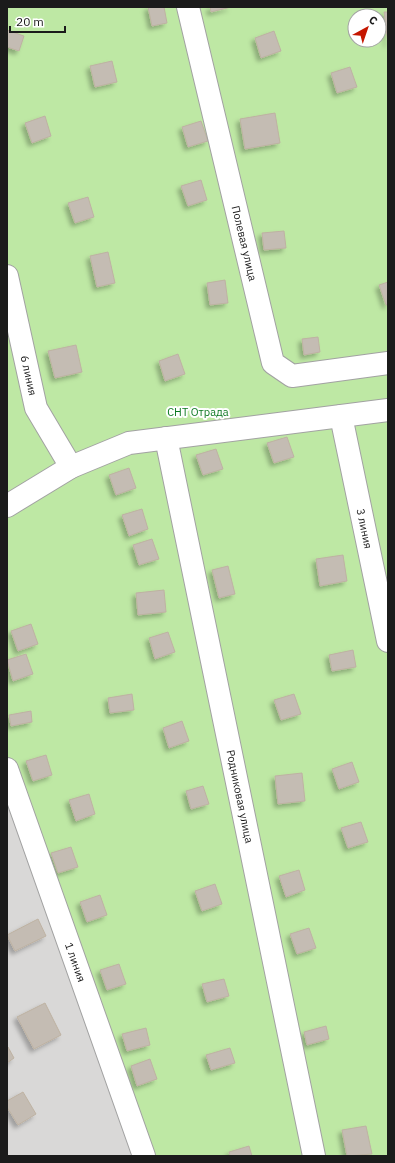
<svg xmlns="http://www.w3.org/2000/svg" width="395" height="1163" font-family="'IBM Plex Sans',sans-serif">
<style>
.residential{fill:#d9d8d7}
.grass{fill:#bee8a4;fill-rule:evenodd}
.building{fill:#c4bcb3;stroke:#beb2a2;filter:url(#shadow)}
.lines{fill:none;stroke-linecap:round;stroke-linejoin:round}
.minor-casing{stroke:#a2a2a2;stroke-width:24}
.minor{stroke:#fff;stroke-width:22}
.labels{text-anchor:middle;dominant-baseline:central;stroke-width:4;stroke-linejoin:round;paint-order:stroke}
.street-label{font-size:11px;fill:#1b1b1b;stroke:#fff}
.park-label{font-size:11px;fill:#0a7720;stroke:#fff}
</style>
<defs>
<filter id="shadow"><feDropShadow dx="-3.5" dy="3.5" stdDeviation="2" flood-color="#0004"/></filter>
</defs>
<rect width="100%" height="100%" fill="#eceae0"/>
<path class="residential" d="M7 785 136 1156H7Z"/>
<path class="grass" d="M7 7H388V1156H136L7 785ZM355 16H379V40H355Z"/>
<g class="building">
<path d="M148 7H164L167 23 152 26Z"/>
<path d="M210 7H231L211 12Z"/>
<path d="M384 12H388V44Z"/>
<path d="M7 30 24 36 19 51 7 47Z"/>
<path d="M274 31 281 51 261 58 255 38Z"/>
<path d="M112 61 117 82 95 87 90 66Z"/>
<path d="M350 67 357 87 337 93 331 73Z"/>
<path d="M275 113 280 143 245 149 240 119Z"/>
<path d="M45 116 51 136 32 143 25 123Z"/>
<path d="M201 121 208 141 188 147 182 127Z"/>
<path d="M201 180 207 200 188 206 181 186Z"/>
<path d="M88 197 94 217 75 223 68 203Z"/>
<path d="M284 231 286 248 264 250 262 233Z"/>
<path d="M108 252 115 283 97 287 90 256Z"/>
<path d="M225 280 228 303 210 305 207 283Z"/>
<path d="M388 282V305H386L379 285Z"/>
<path d="M318 337 320 352 304 355 302 339Z"/>
<path d="M76 345 82 372 55 378 48 351Z"/>
<path d="M178 354 185 374 165 381 159 361Z"/>
<path d="M287 437 294 457 274 463 267 443Z"/>
<path d="M216 449 223 469 203 475 196 455Z"/>
<path d="M129 468 136 488 116 495 109 475Z"/>
<path d="M142 509 148 529 129 536 122 515Z"/>
<path d="M152 539 159 559 139 565 133 545Z"/>
<path d="M343 555 347 581 320 586 316 559Z"/>
<path d="M228 566 235 594 219 598 212 570Z"/>
<path d="M164 590 166 612 138 615 136 593Z"/>
<path d="M31 624 38 644 18 651 11 631Z"/>
<path d="M168 632 175 652 155 659 149 638Z"/>
<path d="M353 650 356 667 332 671 329 655Z"/>
<path d="M26 654 33 674 13 681 7 660Z"/>
<path d="M132 694 134 710 110 713 108 698Z"/>
<path d="M294 694 301 714 281 720 274 700Z"/>
<path d="M31 711 32 722 11 726 9 715Z"/>
<path d="M182 721 189 741 169 748 163 728Z"/>
<path d="M46 755 52 775 33 781 26 761Z"/>
<path d="M352 762 359 782 339 789 332 769Z"/>
<path d="M302 773 305 801 278 804 275 776Z"/>
<path d="M203 786 209 804 191 809 186 791Z"/>
<path d="M89 794 95 814 76 821 69 800Z"/>
<path d="M361 822 368 842 348 848 341 828Z"/>
<path d="M71 847 78 867 58 873 51 853Z"/>
<path d="M299 870 305 890 286 897 279 876Z"/>
<path d="M215 884 222 904 202 911 195 891Z"/>
<path d="M100 895 107 915 87 922 80 902Z"/>
<path d="M38 919 46 936 15 951 7 935Z"/>
<path d="M309 928 316 948 297 954 290 934Z"/>
<path d="M119 964 126 984 107 990 100 970Z"/>
<path d="M224 979 229 996 207 1002 202 984Z"/>
<path d="M45 1003 61 1035 34 1049 17 1017Z"/>
<path d="M326 1026 329 1039 307 1045 304 1032Z"/>
<path d="M146 1028 150 1045 127 1051 122 1034Z"/>
<path d="M8 1047 14 1058 7 1063V1048Z"/>
<path d="M230 1048 235 1063 211 1070 206 1055Z"/>
<path d="M150 1059 157 1079 137 1086 131 1066Z"/>
<path d="M23 1092 36 1114 18 1125 7 1107V1101Z"/>
<path d="M366 1126 372 1154 347 1156 342 1130Z"/>
<path d="M249 1146 252 1156H230L229 1152Z"/>
</g>
<g class="lines">
<g class="minor-casing">
<g id="minor">
<path id="s1" d="M188 7 273 363 292 376 388 363"/>
<path id="s2" d="M7 276 36 408 71 467"/>
<path id="s3" d="M341 416 388 641"/>
<path id="s4" d="M166 438 314 1156"/>
<path d="M7 506 71 467 129 443 388 410"/>
<path id="s5" d="M7 769 144 1156"/>
</g>
</g>
<use href="#minor" class="minor"/>
</g>
<g class="labels">
<g class="street-label">
<text stroke="none"><textPath href="#s1" startOffset="243">Полевая улица</textPath></text>
<text stroke="none"><textPath href="#s2" startOffset="102">6 линия</textPath></text>
<text stroke="none"><textPath href="#s3" startOffset="115">3 линия</textPath></text>
<text stroke="none"><textPath href="#s4" startOffset="366">Родниковая улица</textPath></text>
<text stroke="none"><textPath href="#s5" startOffset="205">1 линия</textPath></text>
</g>
<g class="park-label">
<text x="198" y="412">СНТ Отрада</text>
</g>
</g>
<rect width="395" height="1163" fill="none" stroke="#1b1b1b" stroke-width="16"/>
<g transform="translate(367 28) rotate(40)"><circle r="19" fill="#ffffff" stroke="#a4a4a4"/>
<path d="M0-3L7 15L0 10L-7 15Z" fill="#c51600"/>
<text y="-6" font-size="11" font-weight="bold" text-anchor="middle" fill="#1b1b1b">С</text>
</g>
<path d="M10 26v6h55v-6" fill="none" stroke="#1b1b1b" stroke-width="2"/>
<text x="16" y="26" font-size="12" fill="#1b1b1b" stroke="#ffffff" stroke-width="3" paint-order="stroke">20 m</text>
</svg>
